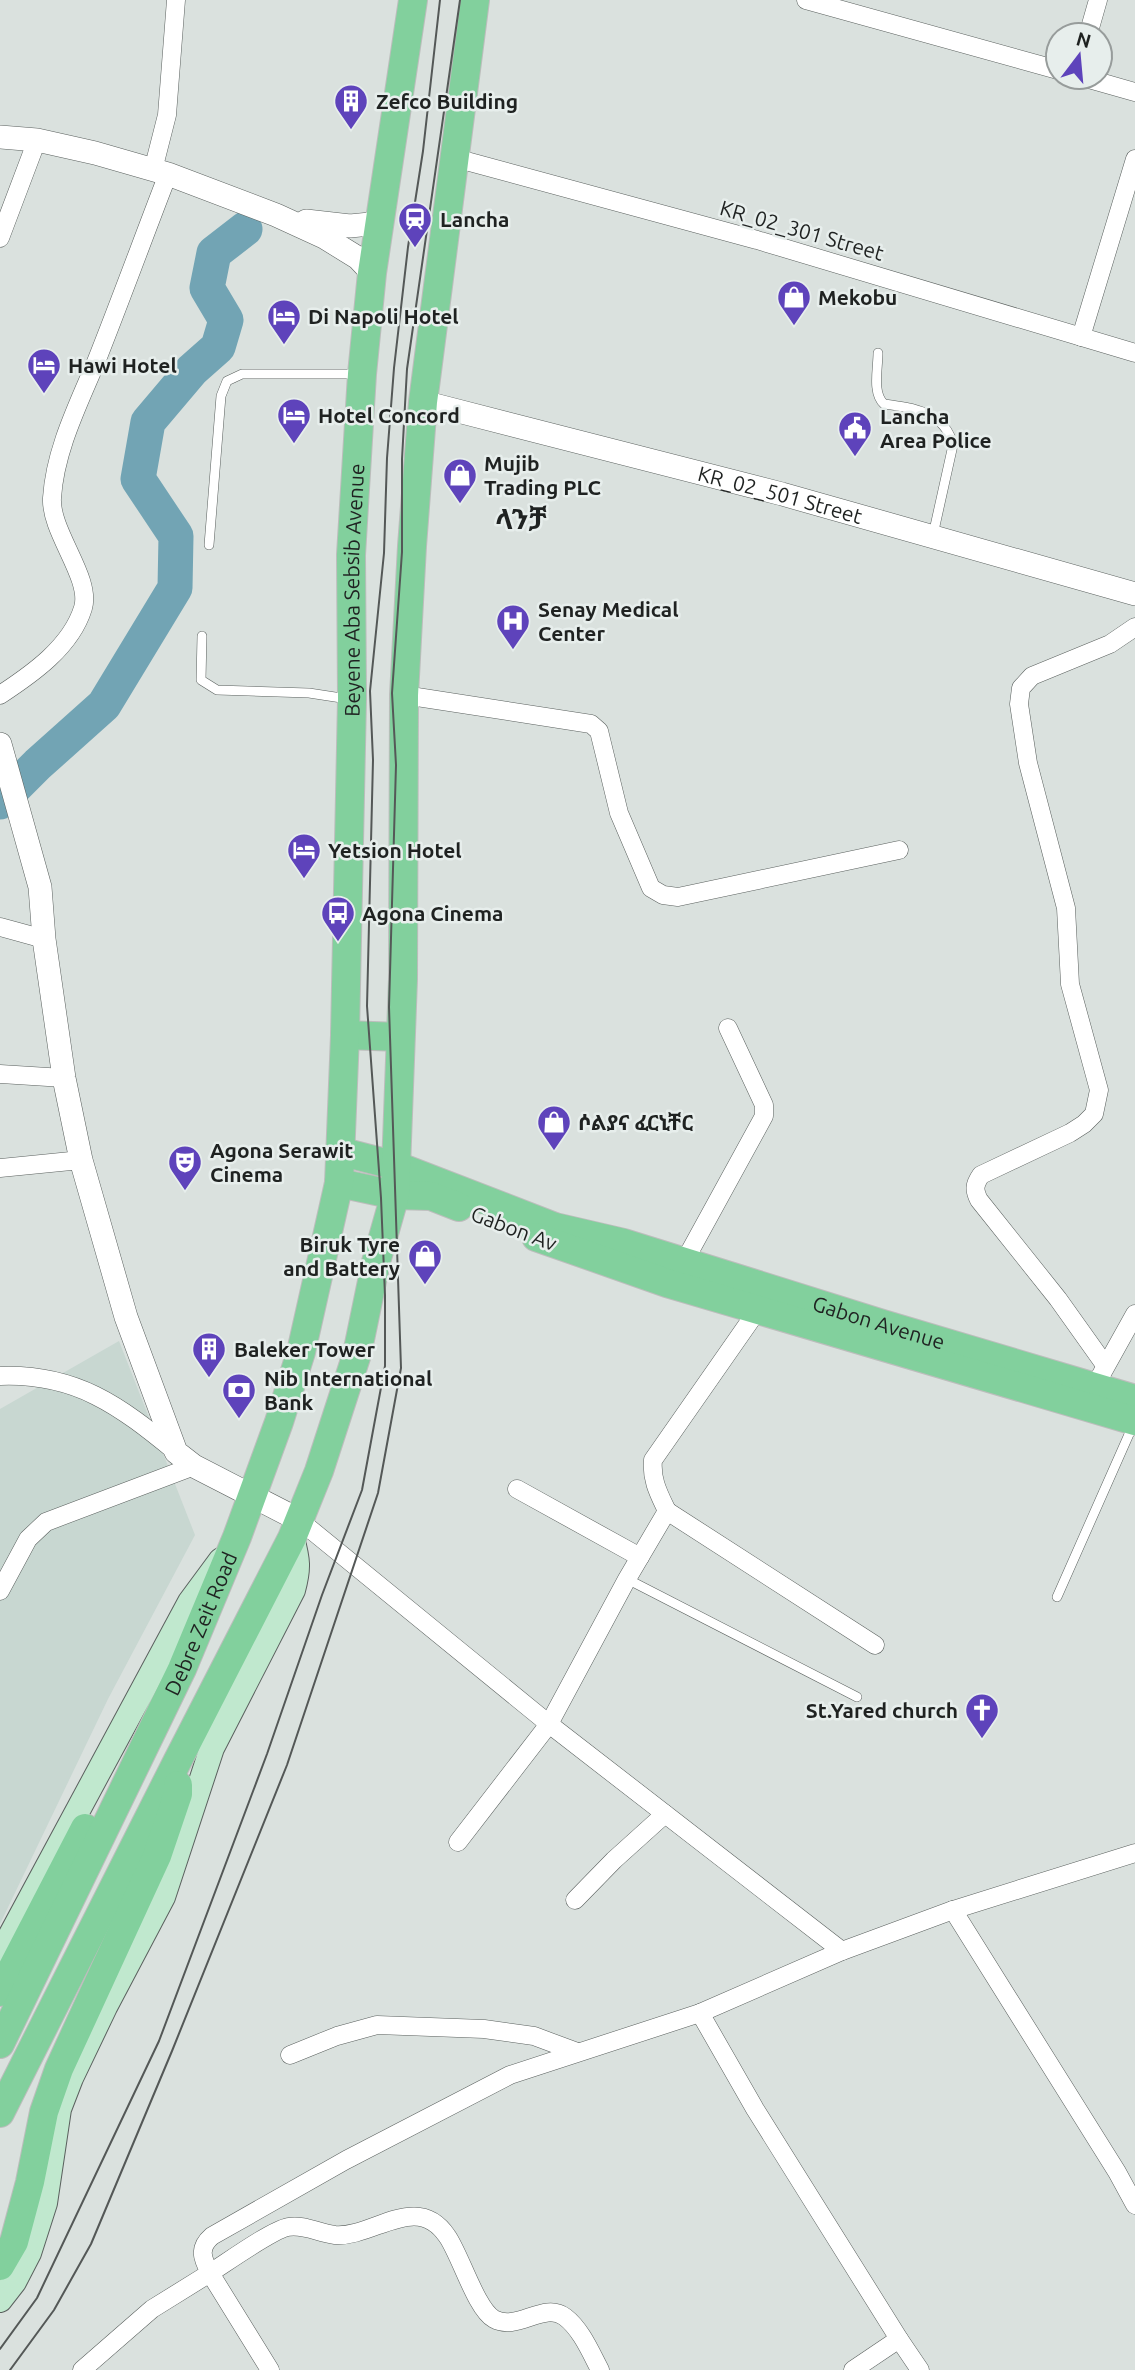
<svg xmlns="http://www.w3.org/2000/svg" width="1135" height="2370" font-family="Ubuntu,'Noto Sans Ethiopic',sans-serif">
<style>
.built{fill:#c8d7d1}
.lines{fill:none;stroke-linecap:round;stroke-linejoin:round}
.river{stroke:#72a4b4;stroke-width:35}
.service-casing{stroke:#5a605e;stroke-width:10}
.minor-casing{stroke:#5a605e;stroke-width:19}
.tertiary-casing{stroke:#5a605e;stroke-width:24}
.secondary-casing{stroke:#5a605e;stroke-width:26}
.primary-casing{stroke:#bcbdbc;stroke-width:30}
.service{stroke:#fff;stroke-width:9}
.minor{stroke:#fff;stroke-width:18}
.tertiary{stroke:#fff;stroke-width:23}
.secondary{stroke:#c0e8ce;stroke-width:24}
.primary{stroke:#82d09d;stroke-width:28}
.tram{stroke:#545857;stroke-width:2}
.labels{text-anchor:middle;dominant-baseline:central;stroke-width:5;stroke-linejoin:round;paint-order:stroke}
.poi-label{font-size:21px;font-weight:bold;fill:#1f2221;stroke:#e7eeec;text-anchor:start}
.street-label{font-size:21px;fill:#1f2221;stroke:#e7eeec}
.district-label{font-size:28px;font-weight:bold;fill:#1f2221;stroke:#e7eeec}
</style>
<rect width="100%" height="100%" fill="#dae1de"/>
<path class="built" d="M119 1341 195 1535 108 1699 0 1924V1409Z"/>
<g class="lines">
<path class="river" d="M0 802 38 764 104 705 175 588 176 536 138 479 148 422 192 370 218 347 226 320 207 288 214 253 245 229"/>
<g class="service-casing">
<g id="service">
<path d="M878 353C878 369 872 393 884 404 914 408 945 412 953 445L933 535"/>
<path d="M209 545 221 396 227 381 242 374H360"/>
<path d="M202 636 201 680 217 690 309 693 348 699"/>
<path d="M627 1579 857 1697"/>
<path d="M1057 1597 1134 1423"/>
</g>
</g>
<g class="minor-casing">
<g id="minor">
<path d="M806 0 1058 70"/>
<path d="M1088 35 1098 0"/>
<path d="M1082 77 1135 92"/>
<path d="M455 158 757 240 1135 353"/>
<path d="M153 170 167 115 176 0"/>
<path d="M0 238 37 140"/>
<path d="M1081 337 1135 159"/>
<path d="M0 695C32 674 71 647 83 608 92 578 50 532 52 498 55 450 78 405 96 362 121 299 144 236 168 174"/>
<path d="M404 695 591 724 599 731 619 813 651 888 663 895 678 897 899 850"/>
<path d="M0 927 44 939"/>
<path d="M0 1074 64 1078"/>
<path d="M0 1168 81 1160"/>
<path d="M684 1262 764 1116V1105L728 1028"/>
<path d="M1105 1365 1058 1299 979 1200C974 1190 974 1185 981 1175L1070 1133 1084 1124 1094 1114 1099 1090 1070 984 1066 908 1028 763 1019 704 1021 688 1032 676 1110 644 1135 627"/>
<path d="M1101 1375 1135 1314"/>
<path d="M0 1376C76 1373 120 1406 176 1452"/>
<path d="M517 1489 640 1557"/>
<path d="M667 1511 875 1645"/>
<path d="M299 1520 549 1724 842 1951"/>
<path d="M0 1591 28 1539 46 1522 194 1466"/>
<path d="M458 1842 549 1724 627 1579 667 1511C659 1494 651 1480 653 1460L757 1311"/>
<path d="M575 1900 614 1860 665 1814"/>
<path d="M953 1910 1117 2172 1135 2205"/>
<path d="M700 2013 755 2109 899 2339 920 2370"/>
<path d="M290 2055 337 2036 377 2025 484 2029 534 2036 577 2052"/>
<path d="M82 2370 152 2309 210 2273C202 2258 198 2248 212 2236L346 2160 510 2075 700 2013 842 1951 953 1910 1135 1853"/>
<path d="M270 2370 210 2273C226 2263 272 2230 288 2227 304 2224 318 2233 335 2235 373 2238 417 2191 447 2236 460 2254 476 2309 494 2319 517 2332 544 2301 565 2317 581 2329 591 2353 600 2370"/>
<path d="M853 2370 899 2339"/>
</g>
</g>
<g class="tertiary-casing">
<g id="tertiary">
<path d="M0 137 37 140 95 153 168 174 276 215 324 237 358 258 372 273"/>
<path d="M306 221 350 226 380 223"/>
<path id="s1" d="M423 402 782 494 1135 594"/>
<path d="M0 744 40 887 44 939 64 1078 81 1160 126 1317 176 1452 194 1466 299 1520"/>
</g>
</g>
<g class="secondary-casing">
<g id="secondary">
<path d="M0 1955 190 1602 221 1560"/>
<path d="M0 2300 14 2282 29 2253 45 2203 59 2109 71 2078 105 2007 163 1897 212 1748 293 1590C299 1568 298 1560 292 1538"/>
</g>
</g>
<g class="primary-casing">
<g id="primary">
<path d="M345 1035 400 1037"/>
<path id="s2" d="M339 1151 397 1166 555 1227 624 1243 883 1324 1135 1399"/>
<path d="M339 1183 395 1195 431 1196 459 1207"/>
<path d="M536 1237 667 1283 1135 1421"/>
<path d="M0 1992 85 1828"/>
<path id="s3" d="M0 2044 182 1669 237 1537 279 1422 301 1352 339 1183 345 1035 352 699 351 555 362 374 372 273 413 0"/>
<path d="M0 2113 177 1762 292 1538 319 1471 357 1354 376 1262 395 1195 403 979 404 695 412 546 423 402 475 0"/>
<path d="M0 2266 14 2242 30 2182 44 2112 59 2069 157 1856 178 1794V1785"/>
</g>
</g>
<use href="#service" class="service"/>
<use href="#minor" class="minor"/>
<use href="#tertiary" class="tertiary"/>
<use href="#secondary" class="secondary"/>
<use href="#primary" class="primary"/>
<g class="tram">
<path d="M0 2349 37 2298 159 2041 267 1754 322 1595 362 1490 385 1366V1295L381 1198 367 1006 373 760 370 691 384 553 387 458 394 368 408 247 423 151 440 0"/>
<path d="M10 2370 54 2310 91 2244 172 2051 287 1765 378 1493 401 1368 389 1007 396 765 392 693 402 552V459L407 369 460 0"/>
</g>
</g>
<defs>
<g id="building-pin" transform="scale(1.75)"><path d="M0 17L-7.5 6A9.5 9.5 0 1 1 7.5 6Z" fill="#5e43bb" stroke="#e7eeec"/><path d="M-4-6H4V6H1V3H-1V6H-4ZM-2.5-4.3h1.7v1.8h-1.7ZM.8-4.3h1.7v1.8H.8ZM-2.5-1h1.7V.8h-1.7ZM.8-1h1.7V.8H.8Z" fill="#fff"/></g>
<g id="station-pin" transform="scale(1.75)"><path d="M0 17L-7.5 6A9.5 9.5 0 1 1 7.5 6Z" fill="#5e43bb" stroke="#e7eeec"/><path d="M-3-6H3Q5-6 5-4V2Q5 4 3 4L4.5 6H3L1.5 4h-3L-3 6H-4.5L-3 4Q-5 4-5 2V-4Q-5-6-3-6ZM-3.5-4v3h7v-3ZM-3.5 1v1.5H-2V1ZM2 1v1.5H3.5V1Z" fill="#fff"/></g>
<g id="shop-pin" transform="scale(1.75)"><path d="M0 17L-7.5 6A9.5 9.5 0 1 1 7.5 6Z" fill="#5e43bb" stroke="#e7eeec"/><path d="M-5-2.5h2.3a2.7 3.5 0 0 1 5.4 0H5L5.5 6h-11ZM-1.5-2.5h3a1.5 2.3 0 0 0-3 0Z" fill="#fff"/></g>
<g id="hotel-pin" transform="scale(1.75)"><path d="M0 17L-7.5 6A9.5 9.5 0 1 1 7.5 6Z" fill="#5e43bb" stroke="#e7eeec"/><path d="M-6-4.5h1.5V1H6V5H4.5V3h-9V5H-6ZM-4 0a1.8 1.8 0 1 1 3.6 0ZM.5 0V-2.5h3Q6-2.5 6 0Z" fill="#fff"/></g>
<g id="civic-pin" transform="scale(1.75)"><path d="M0 17L-7.5 6A9.5 9.5 0 1 1 7.5 6Z" fill="#5e43bb" stroke="#e7eeec"/><path d="M-.6-6.5H3V-4.5H.6V-3L4-1V1h2V6H-6V1h2V-1L-.6-3ZM-1.2 2.5V6h2.4V2.5Z" fill="#fff"/></g>
<g id="hospital-pin" transform="scale(1.75)"><path d="M0 17L-7.5 6A9.5 9.5 0 1 1 7.5 6Z" fill="#5e43bb" stroke="#e7eeec"/><path d="M-5-5h3v3.5h4V-5h3V5h-3V1.5h-4V5h-3Z" fill="#fff"/></g>
<g id="bus-pin" transform="scale(1.75)"><path d="M0 17L-7.5 6A9.5 9.5 0 1 1 7.5 6Z" fill="#5e43bb" stroke="#e7eeec"/><path d="M-5-6H5V4H4V6H2V4H-2V6H-4V4H-5ZM-3.5-4V0h7V-4ZM-3.5 1.2v1.5H-2V1.2ZM2 1.2v1.5H3.5V1.2Z" fill="#fff"/></g>
<g id="theatre-pin" transform="scale(1.75)"><path d="M0 17L-7.5 6A9.5 9.5 0 1 1 7.5 6Z" fill="#5e43bb" stroke="#e7eeec"/><path d="M-5-5.5Q0-4 5-5.5V0Q5 5 0 6Q-5 5-5 0ZM-3.3-2.5H-1v1.5H-3.3ZM1-2.5H3.3v1.5H1ZM-2.8 1Q0 5.5 2.8 1Z" fill="#fff"/></g>
<g id="bank-pin" transform="scale(1.75)"><path d="M0 17L-7.5 6A9.5 9.5 0 1 1 7.5 6Z" fill="#5e43bb" stroke="#e7eeec"/><path d="M-6-4H6V4H-6ZM0-2.3a2.3 2.3 0 1 0 0 4.6a2.3 2.3 0 1 0 0-4.6Z" fill="#fff"/></g>
<g id="church-pin" transform="scale(1.75)"><path d="M0 17L-7.5 6A9.5 9.5 0 1 1 7.5 6Z" fill="#5e43bb" stroke="#e7eeec"/><path d="M-1.2-6h2.4v3.5h3.3v2.4h-3.3V6h-2.4V-.1h-3.3v-2.4h3.3Z" fill="#fff"/></g>
</defs>
<g fill-rule="evenodd">
<use href="#building-pin" x="351" y="101"/>
<use href="#station-pin" x="415" y="219"/>
<use href="#shop-pin" x="794" y="297"/>
<use href="#hotel-pin" x="284" y="316"/>
<use href="#hotel-pin" x="44" y="365"/>
<use href="#hotel-pin" x="294" y="415"/>
<use href="#civic-pin" x="855" y="428"/>
<use href="#shop-pin" x="460" y="475"/>
<use href="#hospital-pin" x="513" y="621"/>
<use href="#hotel-pin" x="304" y="850"/>
<use href="#bus-pin" x="338" y="913"/>
<use href="#shop-pin" x="554" y="1122"/>
<use href="#theatre-pin" x="185" y="1162"/>
<use href="#shop-pin" x="425" y="1256"/>
<use href="#building-pin" x="209" y="1349"/>
<use href="#bank-pin" x="239" y="1390"/>
<use href="#church-pin" x="982" y="1710"/>
</g>
<g class="labels">
<g class="poi-label">
<text x="376" y="101">Zefco Building</text>
<text x="440" y="219">Lancha</text>
<text x="818" y="297">Mekobu</text>
<text x="308" y="316">Di Napoli Hotel</text>
<text x="68" y="365">Hawi Hotel</text>
<text x="318" y="415">Hotel Concord</text>
<text x="880" y="416">Lancha<tspan x="880" dy="24">Area Police</tspan></text>
<text x="484" y="463">Mujib<tspan x="484" dy="24">Trading PLC</tspan></text>
<text x="538" y="609">Senay Medical<tspan x="538" dy="24">Center</tspan></text>
<text x="328" y="850">Yetsion Hotel</text>
<text x="362" y="913">Agona Cinema</text>
<text x="578" y="1122">ሶልያና ፈርኒቸር</text>
<text x="210" y="1150">Agona Serawit<tspan x="210" dy="24">Cinema</tspan></text>
<text x="400" y="1244" text-anchor="end">Biruk Tyre<tspan x="400" dy="24">and Battery</tspan></text>
<text x="234" y="1349">Baleker Tower</text>
<text x="264" y="1378">Nib International<tspan x="264" dy="24">Bank</tspan></text>
<text x="958" y="1710" text-anchor="end">St.Yared church</text>
</g>
<g class="street-label">
<text transform="translate(802 230) rotate(16)">KR_02_301 Street</text>
<text stroke="none"><textPath href="#s1" startOffset="369">KR_02_501 Street</textPath></text>
<text stroke="none"><textPath href="#s3" startOffset="1522">Beyene Aba Sebsib Avenue</textPath></text>
<text transform="translate(514 1228) rotate(21)">Gabon Av</text>
<text stroke="none"><textPath href="#s2" startOffset="567">Gabon Avenue</textPath></text>
<text stroke="none"><textPath href="#s3" startOffset="466">Debre Zeit Road</textPath></text>
</g>
<g class="district-label">
<text x="521" y="518">ላንቻ</text>
</g>
</g>
<g transform="translate(1079 56) rotate(16)"><circle r="33" fill="#e7eeec" stroke="#979c9b" stroke-width="2"/>
<path d="M0-5L12 26L0 18L-12 26Z" fill="#5e43bb"/>
<text y="-10" font-size="19" font-weight="bold" text-anchor="middle" fill="#1f2221">N</text>
</g>
</svg>
